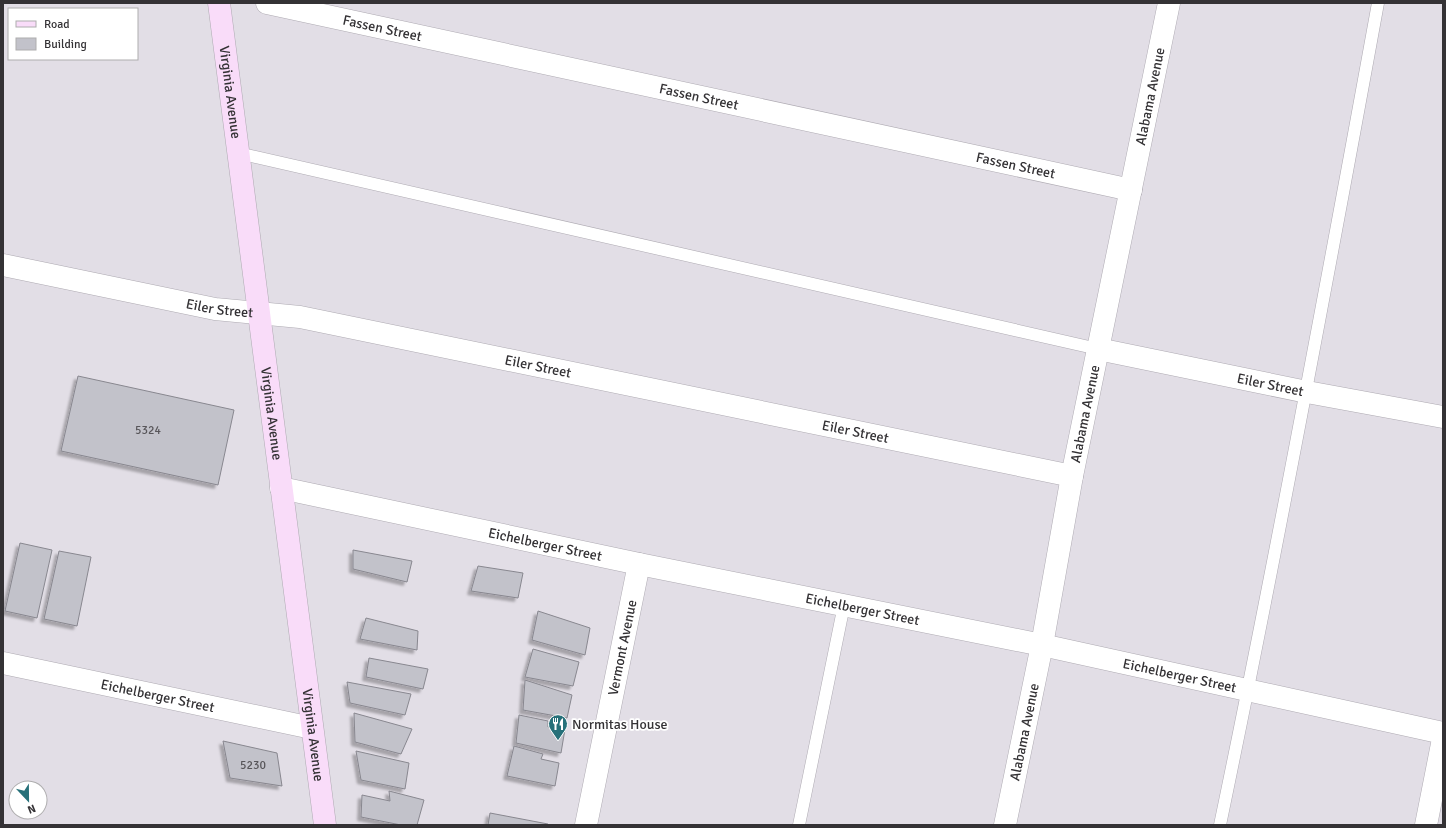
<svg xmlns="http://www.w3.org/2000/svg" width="1446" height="828" font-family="Signika,sans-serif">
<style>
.building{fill:#c2c2ca;stroke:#88878f;filter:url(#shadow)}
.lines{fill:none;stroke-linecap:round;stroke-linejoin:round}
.lane-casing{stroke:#aeaab2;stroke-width:13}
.street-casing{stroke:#aeaab2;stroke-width:23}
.secondary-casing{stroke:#aeaab2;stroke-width:23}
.lane{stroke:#fff;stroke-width:12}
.street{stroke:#fff;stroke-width:22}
.secondary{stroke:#f9dcf9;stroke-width:22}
.labels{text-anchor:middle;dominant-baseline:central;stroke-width:3.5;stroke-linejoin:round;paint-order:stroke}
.number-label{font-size:12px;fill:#58565a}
.street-label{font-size:14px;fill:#343235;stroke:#fff}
.poi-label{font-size:14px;fill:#343235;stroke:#fff;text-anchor:start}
</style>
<defs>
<filter id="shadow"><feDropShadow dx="-3.5" dy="3.5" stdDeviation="1" flood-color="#0004"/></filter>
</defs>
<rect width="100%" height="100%" fill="#e2dee6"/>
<g class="building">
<path d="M78 376 234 410 218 485 61 451Z"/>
<path d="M20 543 52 550 37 618 5 611Z"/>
<path d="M353 550 412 561 407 582 353 569Z"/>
<path d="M59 551 91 557 77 626 44 619Z"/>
<path d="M478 566 523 573 518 598 471 591Z"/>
<path d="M538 611 590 628 585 655 532 640Z"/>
<path d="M366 618 418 631 417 650 360 639Z"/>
<path d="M533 649 579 662 573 686 525 677Z"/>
<path d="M369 658 428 669 423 689 366 677Z"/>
<path d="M525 680 572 695 567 718 523 710Z"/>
<path d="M347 682 411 694 405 715 350 703Z"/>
<path d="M354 713 412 729 401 754 355 742Z"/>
<path d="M519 715 548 721V727L565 729 561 753 516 743Z"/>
<path d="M223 741 277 753 282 786 230 778Z"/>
<path d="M514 746 543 754 541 759 559 763 555 786 507 776Z"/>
<path d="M356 751 409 763 405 789 361 780Z"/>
<path d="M389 791 424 800 417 825H401L361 817 362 795 390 801Z"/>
<path d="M490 813 548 824 547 825H488Z"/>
</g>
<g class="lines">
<g class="lane-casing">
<g id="lane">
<path d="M238 153 1098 349"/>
<path d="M799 825 844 605"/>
<path d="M1220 825C1277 552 1328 277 1378 3"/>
</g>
</g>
<g class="street-casing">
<g id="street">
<path id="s1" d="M267 3 1131 190"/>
<path id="s2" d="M3 265 215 309 300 317 1072 476"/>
<path id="s3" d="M1098 349 1307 392 1443 417"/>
<path id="s4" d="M281 488 639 564 1042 645 1443 733"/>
<path id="s5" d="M3 663 312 728"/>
<path id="s6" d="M586 825 639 564"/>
<path id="s7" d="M1005 825 1042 645 1072 476 1169 3"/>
<path d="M1426 825 1443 739"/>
</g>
</g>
<g class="secondary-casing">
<g id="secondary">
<path id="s8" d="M219 3 325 825"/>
</g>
</g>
<use href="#lane" class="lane"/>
<use href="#street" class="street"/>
<use href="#secondary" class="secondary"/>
</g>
<defs>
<g id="restaurant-pin" transform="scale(1)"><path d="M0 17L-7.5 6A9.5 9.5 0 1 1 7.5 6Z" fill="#267079" stroke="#fff"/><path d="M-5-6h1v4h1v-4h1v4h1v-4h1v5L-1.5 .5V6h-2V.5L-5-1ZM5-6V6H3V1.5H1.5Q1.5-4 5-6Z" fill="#fff"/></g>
</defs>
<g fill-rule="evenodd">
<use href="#restaurant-pin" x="558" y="724"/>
</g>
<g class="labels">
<g class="number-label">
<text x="148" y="430">5324</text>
<text x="253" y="765">5230</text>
</g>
<g class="street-label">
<text stroke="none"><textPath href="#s1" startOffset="118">Fassen Street</textPath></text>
<text stroke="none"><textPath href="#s8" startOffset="90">Virginia Avenue</textPath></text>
<text stroke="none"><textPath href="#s7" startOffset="743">Alabama Avenue</textPath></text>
<text stroke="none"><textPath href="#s1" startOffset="442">Fassen Street</textPath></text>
<text stroke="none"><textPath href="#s1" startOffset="766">Fassen Street</textPath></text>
<text stroke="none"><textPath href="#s2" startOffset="221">Eiler Street</textPath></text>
<text stroke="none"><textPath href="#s2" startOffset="545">Eiler Street</textPath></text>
<text stroke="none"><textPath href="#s3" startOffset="176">Eiler Street</textPath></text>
<text stroke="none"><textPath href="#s8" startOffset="414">Virginia Avenue</textPath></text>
<text stroke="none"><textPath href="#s7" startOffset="419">Alabama Avenue</textPath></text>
<text stroke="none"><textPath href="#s2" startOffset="869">Eiler Street</textPath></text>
<text stroke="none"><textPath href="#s4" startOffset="270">Eichelberger Street</textPath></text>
<text stroke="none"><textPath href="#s4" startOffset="594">Eichelberger Street</textPath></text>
<text stroke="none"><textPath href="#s6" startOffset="181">Vermont Avenue</textPath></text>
<text stroke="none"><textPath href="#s4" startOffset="918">Eichelberger Street</textPath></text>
<text stroke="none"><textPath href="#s5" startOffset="158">Eichelberger Street</textPath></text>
<text stroke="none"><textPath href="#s7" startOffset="95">Alabama Avenue</textPath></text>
<text stroke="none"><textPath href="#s8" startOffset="738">Virginia Avenue</textPath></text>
</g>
<g class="poi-label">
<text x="572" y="724">Normitas House</text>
</g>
</g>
<rect width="1446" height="828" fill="none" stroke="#343235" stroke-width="8"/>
<rect x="8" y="8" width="130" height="52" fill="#ffffff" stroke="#aeadae"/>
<rect x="16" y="21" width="20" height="6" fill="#f9dcf9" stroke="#aeadae"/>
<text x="44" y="28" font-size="12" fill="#343235">Road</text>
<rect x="16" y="38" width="20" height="12" fill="#c2c2ca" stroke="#aeadae"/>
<text x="44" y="48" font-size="12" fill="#343235">Building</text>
<g transform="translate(28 800) rotate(158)"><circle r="19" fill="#ffffff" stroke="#aeadae"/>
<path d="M0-3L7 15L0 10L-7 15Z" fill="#267079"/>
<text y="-6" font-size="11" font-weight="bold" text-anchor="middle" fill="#343235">N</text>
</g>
</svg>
